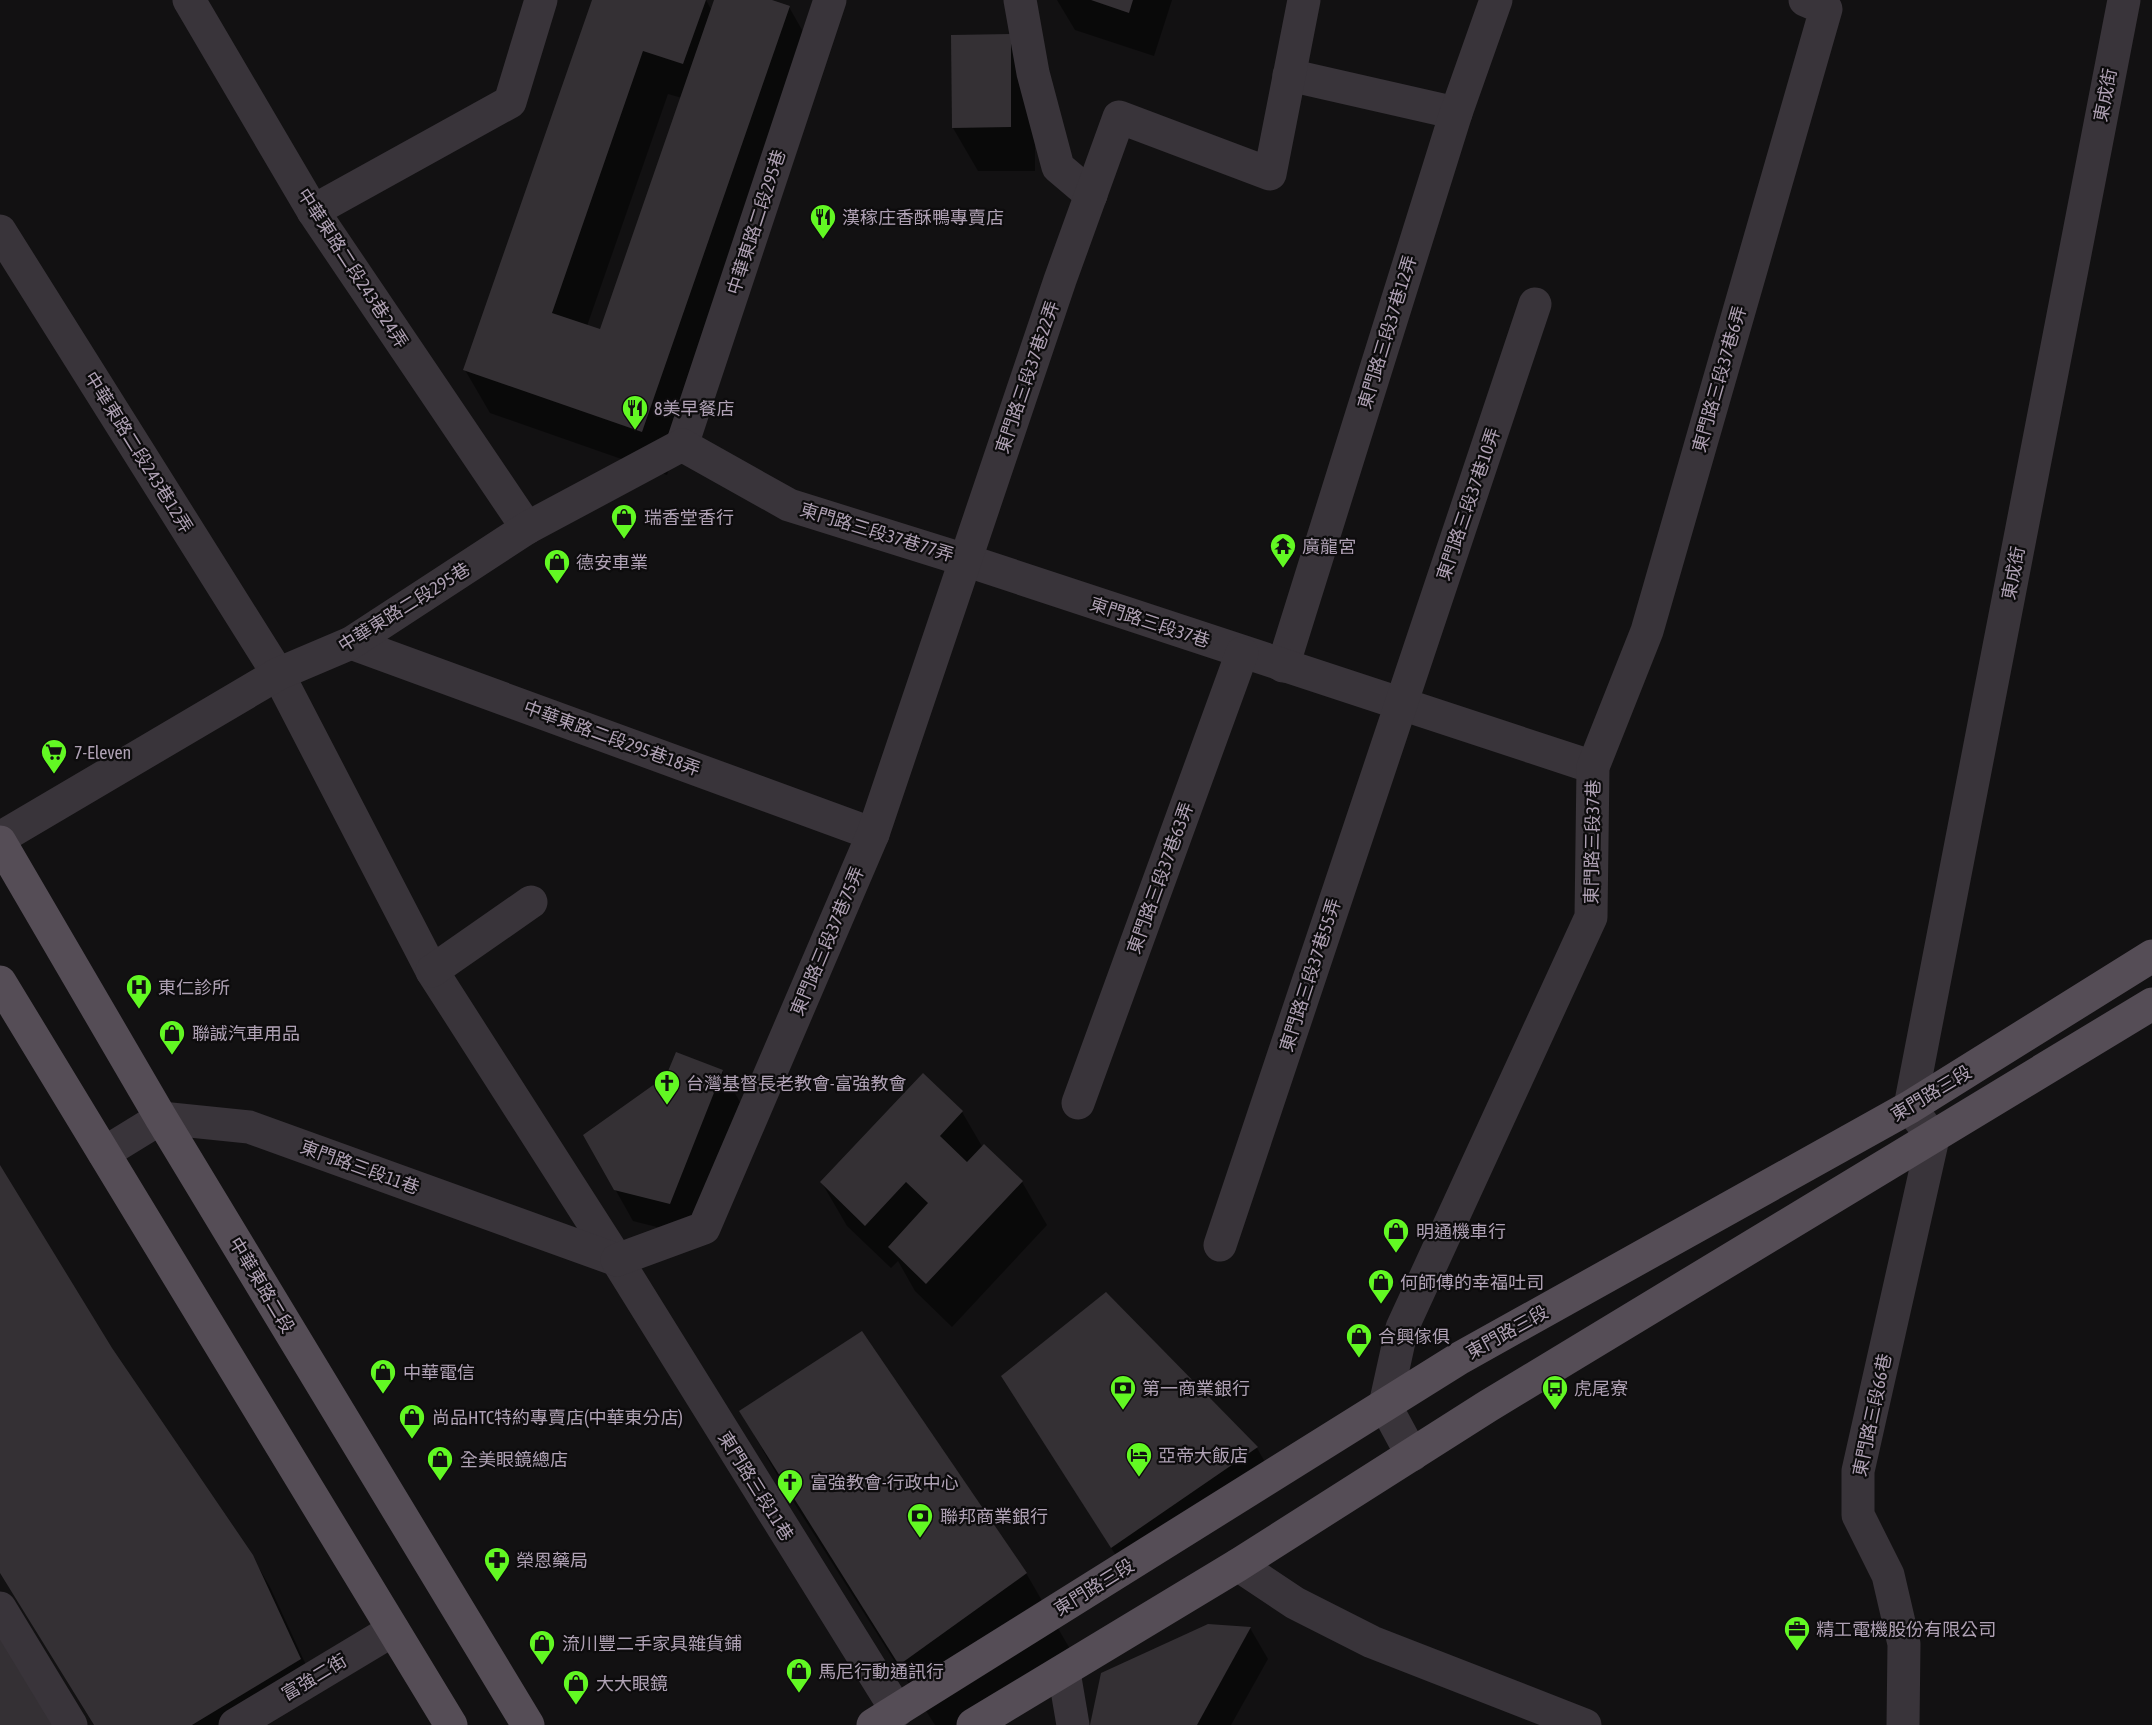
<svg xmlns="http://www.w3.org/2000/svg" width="2152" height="1725" font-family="'Asap Condensed','Noto Sans TC',sans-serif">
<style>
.shadow{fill:#0007;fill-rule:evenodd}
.building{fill:#343034}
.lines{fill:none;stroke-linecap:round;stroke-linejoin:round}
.minor{stroke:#39343a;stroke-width:33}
.major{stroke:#554d56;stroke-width:33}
.labels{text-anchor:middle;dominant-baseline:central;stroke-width:4.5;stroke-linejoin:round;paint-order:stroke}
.street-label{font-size:18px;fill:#afa1b4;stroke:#0d0c0d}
.poi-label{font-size:18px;fill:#afa1b4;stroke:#0d0c0d;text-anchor:start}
</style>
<rect width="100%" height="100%" fill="#121112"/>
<g class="shadow">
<path d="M593 0H706L712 11 716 0H768L789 7 814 51 667 475 490 413 465 370ZM668 94 682 98 601 331 587 326Z"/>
<path d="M1057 0H1172L1154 56 1075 30Z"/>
<path d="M1010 35 1035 79V171H978L953 128Z"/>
<path d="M722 1071 740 1102 688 1235 633 1221 615 1189Z"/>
<path d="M923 1075 962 1112 983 1148 1022 1182 1047 1225 952 1327 915 1291 898 1261 891 1268 847 1226 822 1183Z"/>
<path d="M0 1168 111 1349 252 1556 270 1587 318 1691 261 1725H94L0 1572Z"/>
<path d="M1003 1376 1257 1448 1274 1478 1130 1578Z"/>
<path d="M741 1412 1026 1573 1070 1649 963 1725H935L784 1487Z"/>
<path d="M1250 1628 1268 1659 1231 1725H1092Z"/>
</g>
<g class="building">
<path d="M592 0H706L683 64 643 51 552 313 600 329 714 0H772L790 6 642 432 463 370Z"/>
<path d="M1091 0H1133L1129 13Z"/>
<path d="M1011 34V127L952 128 951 35Z"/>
<path d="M676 1052 723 1070 670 1204 614 1190 583 1135 666 1076Z"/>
<path d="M923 1073 963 1111 940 1136 967 1162 984 1144 1023 1181 926 1284 888 1247 928 1203 906 1182 865 1226 820 1182Z"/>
<path d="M0 1165 112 1348 253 1555 301 1659 192 1725H94L0 1573Z"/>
<path d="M1106 1292 1258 1447 1111 1548 1001 1376Z"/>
<path d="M862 1331 1027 1573 899 1665 739 1411Z"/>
<path d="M1208 1624 1251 1627 1197 1725H1090L1101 1673Z"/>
<path d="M0 1635 56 1725H0Z"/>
</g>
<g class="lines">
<g class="minor">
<path d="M189 0 313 211 527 528"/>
<path d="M1020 0 1033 73 1058 167 1091 195"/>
<path d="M1289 75 1456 113"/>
<path d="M313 211 510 102 541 0"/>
<path d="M0 231 278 674 432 971 617 1260 897 1711"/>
<path d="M682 445 830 0"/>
<path d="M351 643 873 834"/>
<path d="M1283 666 1456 113 1496 0"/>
<path d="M0 838 278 674 351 643 527 528 682 445 789 505 965 560 1593 767"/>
<path d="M432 971 531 902"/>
<path d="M1078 1103 1242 653"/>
<path d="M104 1153 161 1118 249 1127 617 1260"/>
<path d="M1220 1245 1535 304"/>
<path d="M617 1260 704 1228 873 834 1060 280 1119 117 1270 174 1304 0"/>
<path d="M1412 1455 1385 1405 1402 1328 1591 917 1593 767 1647 631 1826 9 1805 0"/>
<path d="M1238 1565 1295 1603 1372 1642 1585 1725"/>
<path d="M0 1608 71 1725"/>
<path d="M1064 1672 1073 1725"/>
<path d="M235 1725 393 1630"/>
<path d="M1903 1725 1904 1644 1888 1575 1858 1515V1471L1933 1138 1910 1107 2124 0"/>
</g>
<g class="major">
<path d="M0 842 161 1118 528 1725"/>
<path d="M0 982 451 1725"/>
<path d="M873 1725 1460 1358 1910 1107 2152 956"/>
<path d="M973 1725 1238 1565 1488 1406 2152 1004"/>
</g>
</g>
<defs>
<g id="restaurant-pin" transform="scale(1.35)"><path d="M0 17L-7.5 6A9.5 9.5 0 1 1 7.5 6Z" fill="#62f823" stroke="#0d0c0d"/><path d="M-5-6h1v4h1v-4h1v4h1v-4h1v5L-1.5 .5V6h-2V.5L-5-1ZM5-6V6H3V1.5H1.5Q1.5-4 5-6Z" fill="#111"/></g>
<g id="shop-pin" transform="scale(1.35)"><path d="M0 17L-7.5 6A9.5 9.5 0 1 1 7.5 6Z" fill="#62f823" stroke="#0d0c0d"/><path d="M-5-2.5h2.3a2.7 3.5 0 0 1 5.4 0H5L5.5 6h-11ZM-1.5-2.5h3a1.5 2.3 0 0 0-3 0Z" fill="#111"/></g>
<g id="temple-pin" transform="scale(1.35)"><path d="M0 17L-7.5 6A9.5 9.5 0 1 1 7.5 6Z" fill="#62f823" stroke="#0d0c0d"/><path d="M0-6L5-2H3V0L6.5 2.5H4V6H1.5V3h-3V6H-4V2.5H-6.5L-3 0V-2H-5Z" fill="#111"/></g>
<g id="supermarket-pin" transform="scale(1.35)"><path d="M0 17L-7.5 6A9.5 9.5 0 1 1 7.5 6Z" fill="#62f823" stroke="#0d0c0d"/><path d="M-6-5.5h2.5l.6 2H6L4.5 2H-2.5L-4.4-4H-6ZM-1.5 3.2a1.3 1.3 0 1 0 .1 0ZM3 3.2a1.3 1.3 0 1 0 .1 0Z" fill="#111"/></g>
<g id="hospital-pin" transform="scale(1.35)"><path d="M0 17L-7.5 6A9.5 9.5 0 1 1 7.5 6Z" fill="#62f823" stroke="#0d0c0d"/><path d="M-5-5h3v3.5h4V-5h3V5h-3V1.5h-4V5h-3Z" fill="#111"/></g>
<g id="church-pin" transform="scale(1.35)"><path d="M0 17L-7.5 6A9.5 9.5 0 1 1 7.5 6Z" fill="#62f823" stroke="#0d0c0d"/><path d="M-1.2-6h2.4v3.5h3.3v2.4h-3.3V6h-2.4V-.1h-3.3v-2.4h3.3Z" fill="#111"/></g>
<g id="bank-pin" transform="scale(1.35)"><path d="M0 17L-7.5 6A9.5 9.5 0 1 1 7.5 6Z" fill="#62f823" stroke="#0d0c0d"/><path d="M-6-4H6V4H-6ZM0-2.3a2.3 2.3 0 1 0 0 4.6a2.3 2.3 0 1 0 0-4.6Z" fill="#111"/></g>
<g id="bus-pin" transform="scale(1.35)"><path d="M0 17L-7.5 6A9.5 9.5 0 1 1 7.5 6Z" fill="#62f823" stroke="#0d0c0d"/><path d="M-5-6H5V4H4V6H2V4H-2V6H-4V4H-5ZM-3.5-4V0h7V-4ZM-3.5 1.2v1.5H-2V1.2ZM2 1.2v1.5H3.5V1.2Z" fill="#111"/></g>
<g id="hotel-pin" transform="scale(1.35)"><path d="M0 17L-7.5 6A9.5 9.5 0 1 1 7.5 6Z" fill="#62f823" stroke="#0d0c0d"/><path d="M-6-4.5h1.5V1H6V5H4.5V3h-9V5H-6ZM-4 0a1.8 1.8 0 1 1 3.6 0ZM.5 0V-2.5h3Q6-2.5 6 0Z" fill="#111"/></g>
<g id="pharmacy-pin" transform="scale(1.35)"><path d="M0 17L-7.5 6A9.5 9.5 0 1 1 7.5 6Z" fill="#62f823" stroke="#0d0c0d"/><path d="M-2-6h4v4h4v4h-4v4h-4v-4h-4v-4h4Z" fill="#111"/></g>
<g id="office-pin" transform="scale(1.35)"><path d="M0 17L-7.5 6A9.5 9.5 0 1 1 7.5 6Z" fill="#62f823" stroke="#0d0c0d"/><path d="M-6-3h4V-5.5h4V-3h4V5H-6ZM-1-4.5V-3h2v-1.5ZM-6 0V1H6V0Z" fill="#111"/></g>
</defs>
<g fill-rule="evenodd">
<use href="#restaurant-pin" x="823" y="217"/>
<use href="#restaurant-pin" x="635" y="408"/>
<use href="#shop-pin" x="624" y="517"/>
<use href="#temple-pin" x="1283" y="546"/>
<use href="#shop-pin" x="557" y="562"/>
<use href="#supermarket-pin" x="54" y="752"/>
<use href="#hospital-pin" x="139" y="987"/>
<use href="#shop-pin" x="172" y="1033"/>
<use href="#church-pin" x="667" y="1083"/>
<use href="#shop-pin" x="1396" y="1231"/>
<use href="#shop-pin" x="1381" y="1282"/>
<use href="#shop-pin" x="1359" y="1336"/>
<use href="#shop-pin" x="383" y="1372"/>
<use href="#bank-pin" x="1123" y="1388"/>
<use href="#bus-pin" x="1555" y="1388"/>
<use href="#shop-pin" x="412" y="1417"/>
<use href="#hotel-pin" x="1139" y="1455"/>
<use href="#shop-pin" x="440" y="1459"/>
<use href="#church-pin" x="790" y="1482"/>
<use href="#bank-pin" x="920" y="1516"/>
<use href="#pharmacy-pin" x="497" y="1560"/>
<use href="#office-pin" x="1797" y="1629"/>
<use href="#shop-pin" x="542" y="1643"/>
<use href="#shop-pin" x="799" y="1671"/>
<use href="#shop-pin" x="576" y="1683"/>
</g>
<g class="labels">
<g class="street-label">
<text transform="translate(2105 95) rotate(-79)">東成街</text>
<text transform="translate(756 222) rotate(-72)">中華東路二段295巷</text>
<text transform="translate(353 268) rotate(57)">中華東路二段243巷24弄</text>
<text transform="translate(1387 332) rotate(-73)">東門路三段37巷12弄</text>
<text transform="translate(1027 377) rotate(-71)">東門路三段37巷22弄</text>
<text transform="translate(1719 379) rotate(-74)">東門路三段37巷6弄</text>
<text transform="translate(139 452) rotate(58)">中華東路二段243巷12弄</text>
<text transform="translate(1468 504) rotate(-71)">東門路三段37巷10弄</text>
<text transform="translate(877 532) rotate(17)">東門路三段37巷77弄</text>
<text transform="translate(2013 573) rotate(-79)">東成街</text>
<text transform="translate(404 607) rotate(-32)">中華東路二段295巷</text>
<text transform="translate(1150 622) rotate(18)">東門路三段37巷</text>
<text transform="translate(612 738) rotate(20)">中華東路二段295巷18弄</text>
<text transform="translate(1592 842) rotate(-89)">東門路三段37巷</text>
<text transform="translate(1160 878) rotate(-70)">東門路三段37巷63弄</text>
<text transform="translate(827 941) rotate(-67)">東門路三段37巷75弄</text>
<text transform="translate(1310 975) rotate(-72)">東門路三段37巷55弄</text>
<text transform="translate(1931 1093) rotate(-31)">東門路三段</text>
<text transform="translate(360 1167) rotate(20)">東門路三段11巷</text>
<text transform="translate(262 1285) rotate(59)">中華東路二段</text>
<text transform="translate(1507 1332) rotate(-29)">東門路三段</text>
<text transform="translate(1872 1415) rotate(-78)">東門路三段66巷</text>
<text transform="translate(756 1486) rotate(58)">東門路三段11巷</text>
<text transform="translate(1094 1587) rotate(-32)">東門路三段</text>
<text transform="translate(314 1677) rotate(-31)">富強二街</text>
</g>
<g class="poi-label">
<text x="842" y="217">漢稼庄香酥鴨專賣店</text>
<text x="654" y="408">8美早餐店</text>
<text x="644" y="517">瑞香堂香行</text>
<text x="1302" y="546">廣龍宮</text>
<text x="576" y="562">德安車業</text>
<text x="74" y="752">7-Eleven</text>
<text x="158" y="987">東仁診所</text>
<text x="192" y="1033">聯誠汽車用品</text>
<text x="686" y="1083">台灣基督長老教會-富強教會</text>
<text x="1416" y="1231">明通機車行</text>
<text x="1400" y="1282">何師傅的幸福吐司</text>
<text x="1378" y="1336">合興傢俱</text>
<text x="403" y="1372">中華電信</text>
<text x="1142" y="1388">第一商業銀行</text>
<text x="1574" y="1388">虎尾寮</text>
<text x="432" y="1417">尚品HTC特約專賣店(中華東分店)</text>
<text x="1158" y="1455">亞帝大飯店</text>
<text x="460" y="1459">全美眼鏡總店</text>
<text x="810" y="1482">富強教會-行政中心</text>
<text x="940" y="1516">聯邦商業銀行</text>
<text x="516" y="1560">榮恩藥局</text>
<text x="1816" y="1629">精工電機股份有限公司</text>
<text x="562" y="1643">流川豐二手家具雜貨鋪</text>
<text x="818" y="1671">馬尼行動通訊行</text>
<text x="596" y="1683">大大眼鏡</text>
</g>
</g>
</svg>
